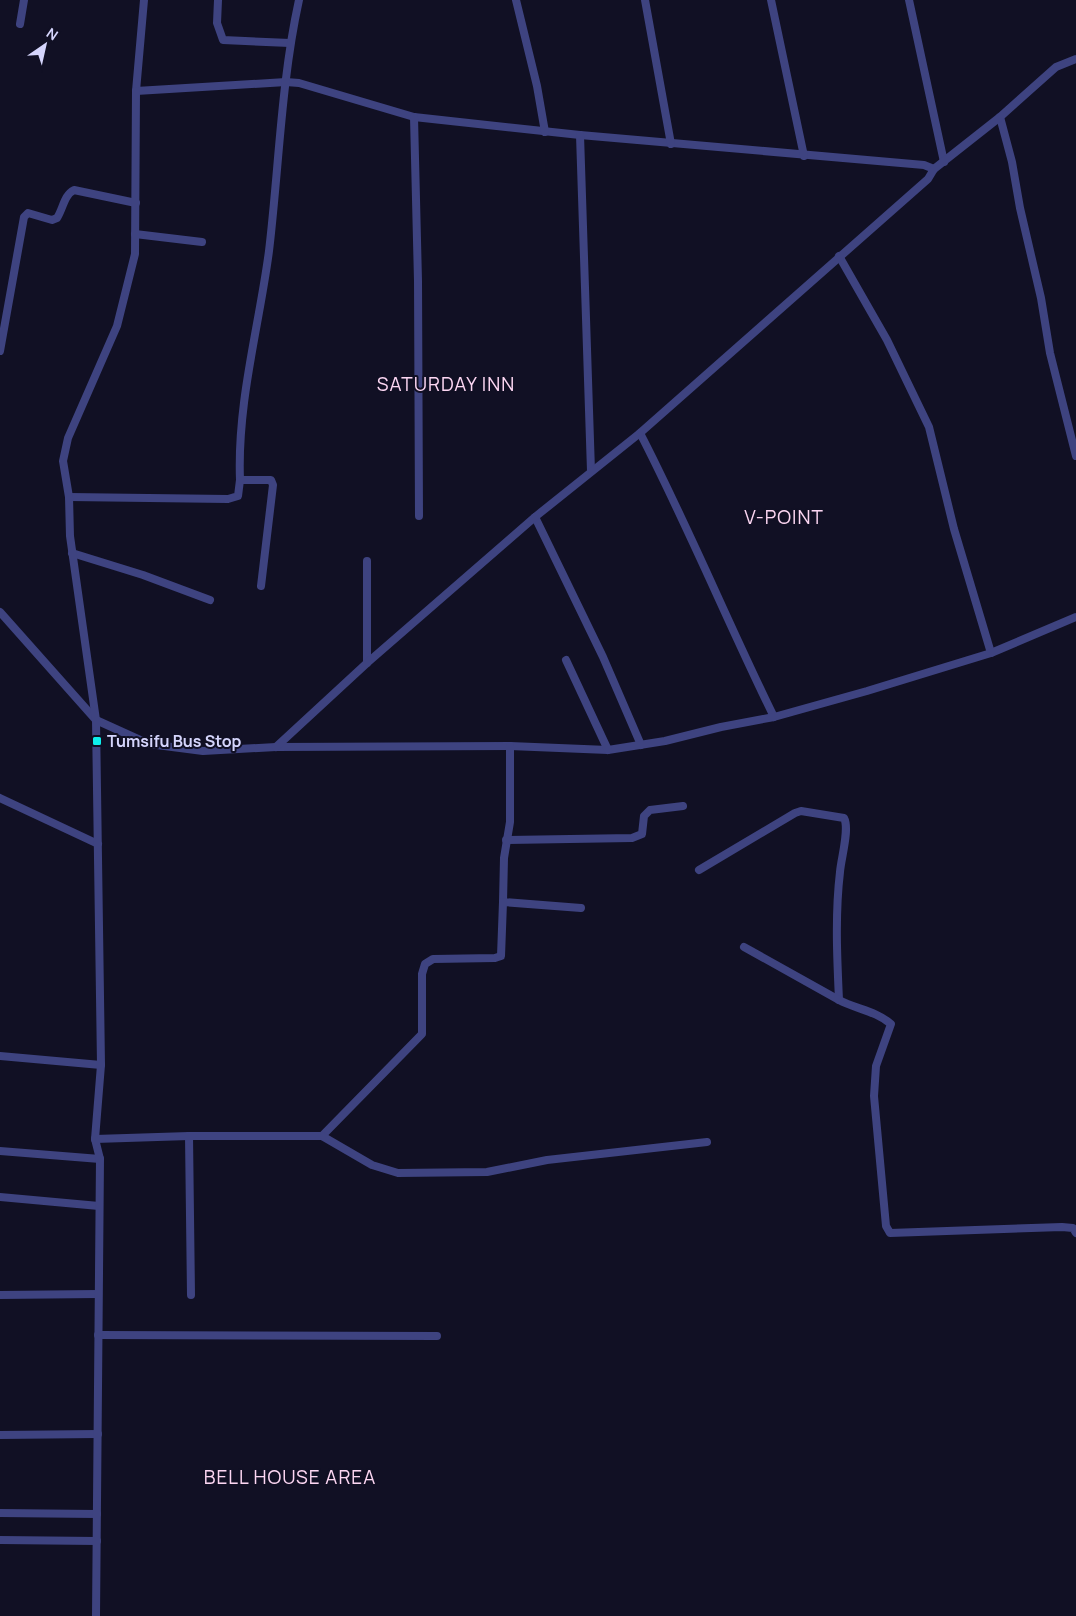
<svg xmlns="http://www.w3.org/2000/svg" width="1076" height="1616" font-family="Manrope,sans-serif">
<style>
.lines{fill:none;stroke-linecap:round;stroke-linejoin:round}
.minor{stroke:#3e4380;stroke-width:8}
.poi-dot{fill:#0eefec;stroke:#111024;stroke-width:2}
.labels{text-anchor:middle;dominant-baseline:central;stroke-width:4;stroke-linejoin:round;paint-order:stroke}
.poi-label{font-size:16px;font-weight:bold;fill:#d5d5fc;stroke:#111024;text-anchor:start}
.quarter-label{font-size:19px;letter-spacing:1px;fill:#fdd7f3;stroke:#111024}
</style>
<rect width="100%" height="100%" fill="#111024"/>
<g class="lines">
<g class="minor">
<path d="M144 0 136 91 286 82 299 83 414 117 580 135 924 165 934 169"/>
<path d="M218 0 217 23 223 40 290 43"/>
<path d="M516 0 537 86 545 132"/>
<path d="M645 0 671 144"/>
<path d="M771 0 804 156"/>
<path d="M909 0 944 162"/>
<path d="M20 24 24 0"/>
<path d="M414 117 418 281 419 516"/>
<path d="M1000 117 1012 162 1020 208 1041 298 1050 353 1076 456"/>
<path d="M580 135 591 471"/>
<path d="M135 234 202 242"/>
<path d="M839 256 887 340 929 427 954 529 991 653"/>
<path d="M0 351 24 217 28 213 52 220 57 218C63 209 64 195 74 190L136 203"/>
<path d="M640 433C688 526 728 623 774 717"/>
<path d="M240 480C237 402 259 327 269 251 279 167 281 82 299 0"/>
<path d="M69 497 228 499 238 496 240 480H271L273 485 261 586"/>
<path d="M535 517 603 657 641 745"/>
<path d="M72 553 143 575 210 600"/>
<path d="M367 561V663"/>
<path d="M0 612 96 720 149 744 203 751 276 747 510 746 608 750 665 741 721 727 774 717 867 691 991 653 1076 617"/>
<path d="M566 660 608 750"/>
<path d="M510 746V822L504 858 503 902 581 908"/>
<path d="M276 747 367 663 535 517 640 433 928 179 934 169 1000 117 1056 67 1076 59"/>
<path d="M0 798 98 844"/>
<path d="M506 840 632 838 642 834 644 816 650 810 683 806"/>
<path d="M699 870 795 813 801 811 844 818C850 829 841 858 840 872 835 914 837 957 839 1000"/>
<path d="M744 947 839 1000C856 1009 876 1011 891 1024L876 1066 874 1096 886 1226 890 1233 1062 1227 1073 1228 1076 1233"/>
<path d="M0 1056 101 1065"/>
<path d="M189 1136 191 1295"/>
<path d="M322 1136 422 1034V974L425 964 433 959 495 958 501 956 503 902"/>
<path d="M95 1139 189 1136H322L372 1165 398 1173 487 1172 547 1160 707 1142"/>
<path d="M0 1151 100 1159"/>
<path d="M0 1197 99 1206"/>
<path d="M0 1295 98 1294"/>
<path d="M98 1335 437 1336"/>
<path d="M0 1435 98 1434"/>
<path d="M0 1513 97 1514"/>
<path d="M0 1540 97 1541"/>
<path d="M96 1616 100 1159 95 1139 101 1065 96 720 70 536 69 497 63 461 68 438 117 326 135 254 136 91"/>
</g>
</g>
<rect class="poi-dot" x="92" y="736" width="10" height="10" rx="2.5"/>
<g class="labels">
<g class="poi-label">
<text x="107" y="741">Tumsifu Bus Stop</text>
</g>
<g class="quarter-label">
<text x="446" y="384">SATURDAY INN</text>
<text x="784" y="517">V-POINT</text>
<text x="290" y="1477">BELL HOUSE AREA</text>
</g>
</g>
<g transform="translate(45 45) rotate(34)" stroke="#111024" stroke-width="4" paint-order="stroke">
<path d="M0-4L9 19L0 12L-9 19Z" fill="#d5d5fc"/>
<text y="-8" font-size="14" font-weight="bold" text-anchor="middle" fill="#d5d5fc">N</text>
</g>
</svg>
